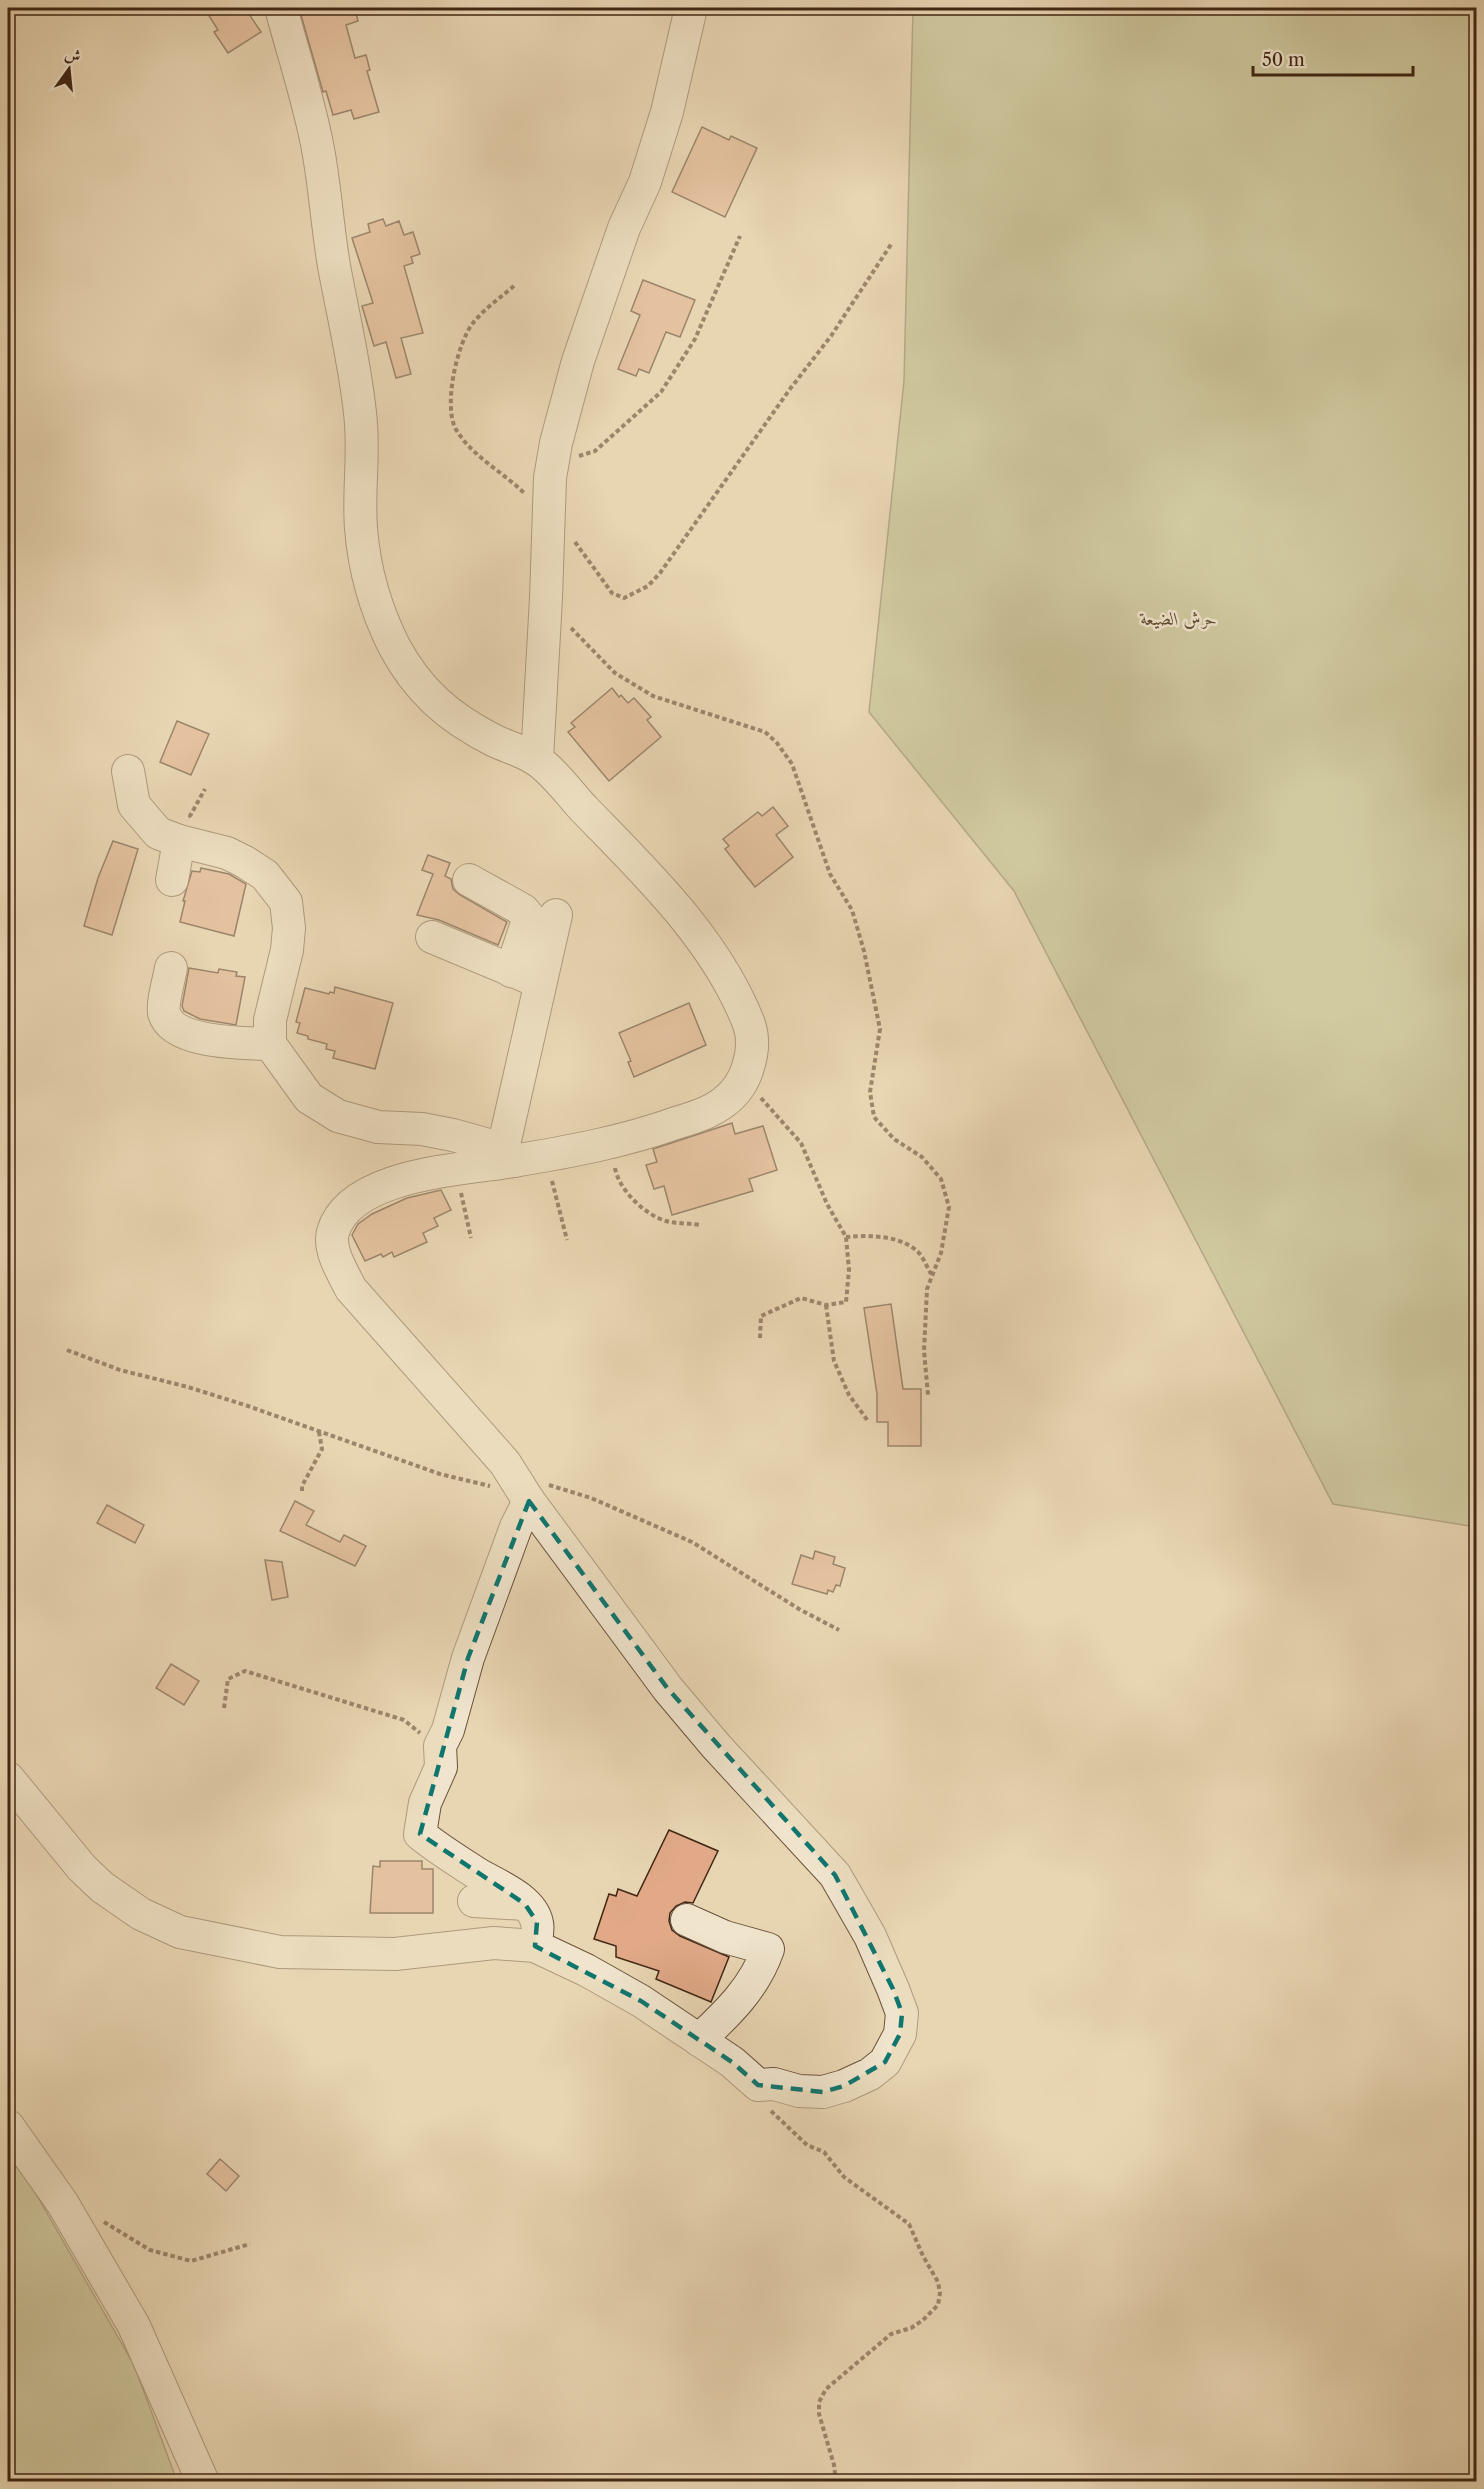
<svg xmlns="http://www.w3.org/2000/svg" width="1484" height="2489" font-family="'Libre Caslon Text',Amiri,serif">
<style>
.green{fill:#b6bd8c;stroke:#7b7250;stroke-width:1.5}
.building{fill:#e1a988;stroke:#402714;stroke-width:1.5}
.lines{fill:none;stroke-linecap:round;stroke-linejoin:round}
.minor-casing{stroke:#6a523c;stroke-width:34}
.path{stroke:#402714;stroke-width:4;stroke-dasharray:4.5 3;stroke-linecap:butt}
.minor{stroke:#f0e4cd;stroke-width:32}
.marked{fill:none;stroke:#0f766e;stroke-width:4.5;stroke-dasharray:12 8;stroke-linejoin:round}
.labels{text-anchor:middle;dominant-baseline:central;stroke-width:5;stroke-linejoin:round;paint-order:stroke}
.park-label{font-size:18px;font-style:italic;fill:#5e4c32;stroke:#f0e4cd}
</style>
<rect width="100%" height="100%" fill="#e8d5b2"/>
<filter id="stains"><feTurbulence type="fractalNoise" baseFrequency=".00333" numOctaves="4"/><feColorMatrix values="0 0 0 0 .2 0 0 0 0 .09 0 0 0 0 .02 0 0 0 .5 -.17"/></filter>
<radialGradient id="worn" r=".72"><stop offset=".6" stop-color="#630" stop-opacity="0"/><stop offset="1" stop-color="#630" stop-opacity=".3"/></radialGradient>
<g class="green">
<path d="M913 8H1476V1527L1333 1504 1014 891 869 712 904 381Z"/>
<path d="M8 2157 28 2180 134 2365 177 2481H8Z"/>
</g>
<g class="building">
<path d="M204 8H245L261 32 228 53 214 32 218 30Z"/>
<path d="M310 8H355L358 21 346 25 355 58 366 55 370 70 367 71 379 112 354 119 351 110 333 115 326 91 323 92 301 15 311 12Z"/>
<path d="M702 127 729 140 731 136 757 148 725 217 672 192Z"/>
<path d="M383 219 386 226 399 221 404 235 413 232 420 254 411 257 413 263 404 266 423 333 401 338 411 374 396 378 386 342 374 346 362 306 373 303 352 238 370 232 368 224Z"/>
<path d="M643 280 695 300 680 337 666 332 649 373 639 369 636 376 618 369 640 315 631 311Z"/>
<path d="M612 688 619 697 621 695 628 703 634 698 651 717 647 720 661 737 609 781 568 732 575 727 571 723Z"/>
<path d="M177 721 209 734 191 775 160 762Z"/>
<path d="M773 807 788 826 776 835 793 857 755 887 725 849 729 846 723 839 758 812 762 816Z"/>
<path d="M113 841 138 849 112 935 84 926 98 878Z"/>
<path d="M428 855 450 863 445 876 451 879 453 889 460 895 507 922 498 945 439 920 417 915 433 874 422 870Z"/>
<path d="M201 868 229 874 246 884 234 936 180 922 185 901H183L192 871 200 872Z"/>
<path d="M189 968 218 973 219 969 237 972 236 976 245 977 236 1025 200 1019 184 1011 182 1006Z"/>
<path d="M335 987 393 1003 375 1069 333 1058 335 1051 326 1049 327 1044 308 1039V1036L297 1033 300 1023 296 1022 305 988 329 994 330 992 334 993Z"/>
<path d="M689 1003 706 1045 634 1077 628 1062 631 1061 619 1033Z"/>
<path d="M732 1123 735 1134 763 1126 777 1170 749 1179 753 1191 672 1215 664 1186 654 1189 646 1165 657 1162 653 1149Z"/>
<path d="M441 1190 451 1210 434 1218 438 1226 423 1233 427 1242 394 1257 392 1252 383 1257 381 1254 365 1261 352 1235 358 1224 372 1214 407 1198Z"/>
<path d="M891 1304 903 1389H921V1446H888V1422H877V1394L864 1308Z"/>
<path d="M295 1501 314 1511 306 1525 340 1542 344 1535 366 1546 355 1566 280 1531Z"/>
<path d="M107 1505 144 1525 135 1543 97 1523Z"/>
<path d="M815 1551 835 1557 833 1564 845 1568 840 1586 836 1585 833 1592 828 1590 827 1594 792 1584 801 1555 813 1559Z"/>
<path d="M265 1560 282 1562 288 1597 272 1600Z"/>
<path d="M171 1664 199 1681 184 1705 156 1688Z"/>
<path d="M669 1830 718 1851 693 1903 685 1902 676 1906 670 1913 669 1921 672 1930 680 1936 729 1957 711 2002 656 1979 659 1971 616 1957V1946L594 1939 609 1894 616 1896 618 1889 637 1896Z"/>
<path d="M380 1861H422V1869H433V1913H370L373 1866 380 1867Z"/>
<path d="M220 2159 239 2176 226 2191 207 2174Z"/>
</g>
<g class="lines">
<g class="minor-casing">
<g id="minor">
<path d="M537 759 546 598 550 478 556 443 578 361 624 228 645 182 667 112 691 8"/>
<path d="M128 771 134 805 158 833 179 841 227 853 245 862 265 875 286 902 289 928 287 950 270 1020V1044L309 1098 338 1116 378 1127 422 1129 453 1135 503 1149 514 1161"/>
<path d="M172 880 179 841"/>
<path d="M469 880 523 910 529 917 511 971"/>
<path d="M432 937 530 978"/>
<path d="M171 968C169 979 162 1004 164 1013 173 1044 244 1043 270 1044"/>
<path d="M503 1149 556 915"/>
<path d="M529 1501 516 1527 468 1658 448 1730 440 1746 441 1767 425 1803 420 1834C438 1849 458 1861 478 1874 496 1885 532 1898 537 1923 539 1929 536 1939 535 1946"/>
<path d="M8 1778 82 1868 102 1887 141 1914 180 1932 280 1952 395 1954 494 1943 535 1946 586 1970 641 2001 732 2062 758 2085 774 2084 799 2091 823 2092 844 2086 870 2074 885 2062 900 2034 902 2013 893 1989 870 1936 835 1875 716 1746 668 1689 529 1501 505 1463 351 1289C343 1273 328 1250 333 1232 350 1173 464 1170 513 1161 568 1152 623 1142 676 1123 692 1118 710 1113 724 1102 736 1093 744 1081 748 1067 753 1052 754 1039 749 1024 716 939 646 873 584 809 570 794 552 769 535 759 523 751 508 747 495 741 449 718 418 691 394 646 376 610 364 568 361 528 358 490 365 451 360 413 355 364 343 315 334 266 327 225 325 184 317 144 308 98 293 53 281 8"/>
<path d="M474 1901 525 1904"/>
<path d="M687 1920 725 1937 768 1949C755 1987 728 2013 699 2040"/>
<path d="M8 2126 63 2204 134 2326 203 2482"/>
</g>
</g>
<g class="path">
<path d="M514 286C501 297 484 309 473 323 457 343 442 409 457 431 473 457 503 472 524 493"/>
<path d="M579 456 595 451 661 392 695 339 740 236"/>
<path d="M575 542 612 593 624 598 648 586 660 573 790 389 831 336 892 243"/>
<path d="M571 628 615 673 653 696 765 732 777 743 792 764 830 874 852 910 864 951 880 1029 870 1092 874 1117 894 1139 922 1157 941 1179 949 1207 941 1253 927 1289 924 1351 928 1395"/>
<path d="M191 817 190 816 205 789"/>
<path d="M615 1168C619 1190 645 1215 666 1221 677 1224 689 1223 700 1225"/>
<path d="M552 1181 567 1240"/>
<path d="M461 1193 471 1238"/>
<path d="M846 1237C869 1235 902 1235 919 1253 924 1259 927 1267 931 1274"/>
<path d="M826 1305 834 1361 849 1395 868 1421"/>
<path d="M760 1338 761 1316 801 1298 826 1305 846 1302 849 1270 846 1237 827 1204 801 1143 761 1098"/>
<path d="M67 1350 120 1370 188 1387 248 1406 440 1474 490 1486"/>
<path d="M549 1485 591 1498 692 1542 799 1609 839 1630"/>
<path d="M302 1491V1486L322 1449 319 1432"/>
<path d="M224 1708 228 1679 245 1671 404 1720 420 1733"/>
<path d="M771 2111 807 2145 824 2152 844 2177 909 2224 923 2256 938 2282 940 2293 938 2305 923 2320 911 2328 891 2334 826 2389 819 2402V2414L834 2465 836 2482"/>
<path d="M104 2222 150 2250 191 2261 250 2244"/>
</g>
<use href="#minor" class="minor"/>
</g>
<path d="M0 0H1484V2489H0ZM529 1501 668 1689 835 1875 893 1989 902 2013 900 2034 885 2062 844 2086 823 2092 758 2085 732 2062 641 2001 535 1946 537 1922 525 1904 420 1834 468 1658Z" fill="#e8d5b2" fill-opacity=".55" fill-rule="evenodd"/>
<path class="marked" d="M529 1501 668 1689 835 1875 893 1989 902 2013 900 2034 885 2062 844 2086 823 2092 758 2085 732 2062 641 2001 535 1946 537 1922 525 1904 420 1834 468 1658Z"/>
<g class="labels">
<g class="park-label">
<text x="1179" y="619">حرش الضيعة</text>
</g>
</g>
<rect width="1484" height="2489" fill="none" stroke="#e8d5b2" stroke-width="30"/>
<rect x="9" y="9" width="1466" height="2471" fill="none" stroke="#402714" stroke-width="3"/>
<rect x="15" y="15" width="1454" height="2459" fill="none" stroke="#402714" stroke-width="1.5"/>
<g transform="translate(69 69) rotate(15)" stroke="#f0e4cd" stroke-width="4.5" paint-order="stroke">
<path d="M0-4.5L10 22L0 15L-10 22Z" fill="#402714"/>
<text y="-9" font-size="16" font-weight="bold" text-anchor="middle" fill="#402714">ش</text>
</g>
<path d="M1253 66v9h160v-9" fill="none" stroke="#402714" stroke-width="3"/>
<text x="1262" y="66" font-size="18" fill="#402714" stroke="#f0e4cd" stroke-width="4.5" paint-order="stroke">50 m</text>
<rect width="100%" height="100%" filter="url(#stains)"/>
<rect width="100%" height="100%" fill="url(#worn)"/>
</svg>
